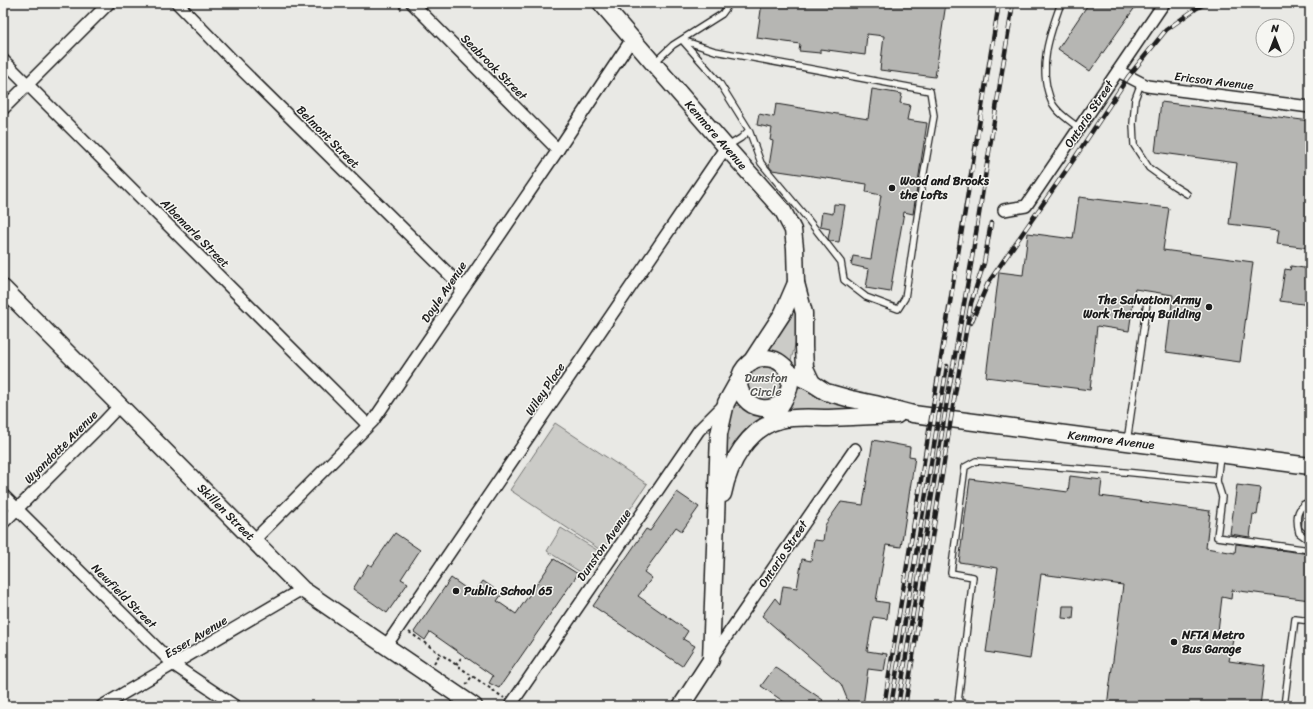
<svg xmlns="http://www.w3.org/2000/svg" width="1313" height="709" font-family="Sriracha,sans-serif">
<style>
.green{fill:#cbcbc7;stroke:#747472}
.building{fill:#b6b6b3;stroke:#1c1c1c}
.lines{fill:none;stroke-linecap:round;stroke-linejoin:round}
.lane-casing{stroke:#1c1c1c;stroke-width:8}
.street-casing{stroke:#1c1c1c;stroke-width:14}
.secondary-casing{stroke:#1c1c1c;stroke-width:19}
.path{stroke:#1c1c1c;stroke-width:2;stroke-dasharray:3 3;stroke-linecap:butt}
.lane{stroke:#f6f6f2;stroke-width:5.5}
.street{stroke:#f6f6f2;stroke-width:11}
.secondary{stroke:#f6f6f2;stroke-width:16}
.rail-casing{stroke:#1c1c1c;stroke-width:4.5}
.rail{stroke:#f6f6f2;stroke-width:3;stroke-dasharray:9;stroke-linecap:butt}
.poi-dot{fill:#1c1c1c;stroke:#f6f6f2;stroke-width:1.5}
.labels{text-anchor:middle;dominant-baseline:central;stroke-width:3;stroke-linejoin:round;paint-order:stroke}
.street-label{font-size:12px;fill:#1c1c1c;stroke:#f6f6f2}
.poi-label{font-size:12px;font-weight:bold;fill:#1c1c1c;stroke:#f6f6f2;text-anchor:start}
.park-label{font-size:12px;fill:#51514f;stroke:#f6f6f2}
</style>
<rect width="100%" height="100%" fill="#e9e9e5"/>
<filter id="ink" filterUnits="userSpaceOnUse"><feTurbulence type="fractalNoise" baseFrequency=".025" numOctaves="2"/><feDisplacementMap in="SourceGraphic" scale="8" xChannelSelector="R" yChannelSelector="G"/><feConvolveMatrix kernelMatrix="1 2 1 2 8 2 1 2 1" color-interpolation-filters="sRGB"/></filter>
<g filter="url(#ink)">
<g class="green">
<path d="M791 312H795C802 322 794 349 791 360L768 352 766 348Z"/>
<path d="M765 367C774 368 784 374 783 384 783 389 778 395 775 399L759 401C756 398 752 395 750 391 744 379 754 369 765 367Z"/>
<path d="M797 384 804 385 812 395 827 402 870 409 795 412 790 409V404Z"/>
<path d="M739 405 750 413 759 416 760 421 723 469 729 417 734 406Z"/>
<path d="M555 423 647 484 602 551 510 490Z"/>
<path d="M561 528 600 552 585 575 547 551Z"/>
</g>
<g class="building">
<path d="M762 3H946L935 77 880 70 884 36 867 34 865 55 820 49V53L799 51 800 44 757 38Z"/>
<path d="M1089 3H1138L1090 71 1058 49Z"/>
<path d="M872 89 902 94 900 103 910 105 907 120 927 123 913 214 904 212 890 292 866 288 869 269 851 265 853 256 871 259 881 195 866 192 867 184 772 170 769 166 773 141 770 140 772 128 757 125 759 114 774 117 776 104 868 119Z"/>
<path d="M1161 102 1310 121V248L1277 244 1279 230 1229 224 1237 163 1155 152Z"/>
<path d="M1079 197 1169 208 1163 250 1253 262 1240 362 1166 352 1173 295 1135 289 1129 331 1097 326 1090 390 986 377 999 272 1023 275 1028 233 1073 239Z"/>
<path d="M834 204 845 205 839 242 830 241 828 239 830 229 820 227 822 212 833 214Z"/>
<path d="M1291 266 1310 269V305L1280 301 1285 269 1290 270Z"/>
<path d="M873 440 910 447 909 456 915 457 901 547 886 545 876 601 889 603 887 619 873 617 867 651 887 654 884 671 868 669 863 706H850L841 684 762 616 775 598 780 604 783 586 797 588 802 559 811 561 814 540 823 541 825 525 841 502 863 505Z"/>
<path d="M1070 476 1102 480 1100 496 1210 511 1206 548 1235 553 1236 544 1310 554V600L1232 590 1231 599 1222 597 1218 631 1234 634 1229 661 1265 666 1260 706H1107L1123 585 1041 574 1030 659 986 652 998 568 959 562 970 479 1068 492Z"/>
<path d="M1237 485 1261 488 1257 515 1253 514 1250 537 1230 534Z"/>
<path d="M677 492 699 507 682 531 676 527 666 541V542L644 572 652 578 638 596 688 631 683 639 695 646 682 666 593 606 646 529 650 531Z"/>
<path d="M395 533 420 550 401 579 408 583 387 613 353 589 368 564 372 566Z"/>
<path d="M554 559 578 574 499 688 489 683 493 676 430 632 425 640 414 632 451 578 474 594 483 581 502 594 497 601 516 614Z"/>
<path d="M1063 606H1074L1073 619 1062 618Z"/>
<path d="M775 667 823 700 819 706H790L761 686Z"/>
</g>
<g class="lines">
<g class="lane-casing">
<g id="lane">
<path d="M1061 3C1050 33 1038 66 1050 98 1054 111 1069 120 1079 128"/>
<path d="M654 63 673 45 722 14 730 3"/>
<path d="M1141 83 1135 99 1133 124 1134 145 1149 168 1174 186 1187 194"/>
<path d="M728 146 741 138 749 130 761 163 806 217 841 262 844 280 866 297 898 309 905 298 923 178 934 116 930 91 715 51 682 40 719 82 749 130"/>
<path d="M1127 442 1147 302"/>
<path d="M1217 481 1222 497 1217 537 1310 550"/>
<path d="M1310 502C1295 507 1296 520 1299 533L1310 541"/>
<path d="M1304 504 1306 509 1305 526 1310 531"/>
<path d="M979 706 958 702 973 577 951 573 965 467 976 461 1124 472 1217 481 1220 456"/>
<path d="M1284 706 1295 619 1310 621"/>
</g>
</g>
<g class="street-casing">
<g id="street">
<path d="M177 3 241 69 463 288"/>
<path d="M412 3 558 150"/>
<path d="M3 60 368 425"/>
<path d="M1118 71 1147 86 1310 107"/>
<path d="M3 109 109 3"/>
<path d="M1004 210 1026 206 1164 3"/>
<path d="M3 495 174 665 235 706"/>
<path d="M3 523 103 423 120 405"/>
<path d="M254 540 373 421 558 150 632 39"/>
<path d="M386 646 726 147"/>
<path d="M711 659 855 449"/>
<path d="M102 706 302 589"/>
<path d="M510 706 699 430 725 404"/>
</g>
</g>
<g class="secondary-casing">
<g id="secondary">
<path d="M601 3 726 147 783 211 793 230 795 248 796 283 804 313V347L805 368 812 383"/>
<path d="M3 288 302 589 474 706"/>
<path d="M751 362 783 313 796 283"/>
<path d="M787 371 812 383 826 392 851 399 875 404 913 414 1310 466"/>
<path d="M769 424C778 407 800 386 785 367 781 363 777 360 772 359 764 357 756 358 749 363 723 385 753 423 783 402"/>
<path d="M723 494C729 463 748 428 780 420 796 416 813 418 829 418 852 417 874 416 897 415"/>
<path d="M681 706 711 660 719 434 726 403 740 378"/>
</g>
</g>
<g class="path">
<path d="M395 3 403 11"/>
<path d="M409 632 504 698"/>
<path d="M434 663 440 654"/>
<path d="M456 665 461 658"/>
<path d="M466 685 472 676"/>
</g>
<use href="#lane" class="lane"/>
<use href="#street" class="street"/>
<use href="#secondary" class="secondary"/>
<g class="rail-casing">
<g id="rail">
<path d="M971 323 988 283 1074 159 1128 77 1166 30 1197 8 1207 3"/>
<path d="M884 706C922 472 962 238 999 3"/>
<path d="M891 706 947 366"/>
<path d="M898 706 947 401 971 264 1013 3"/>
<path d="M905 706 954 400 971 303 984 263 991 223"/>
</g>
</g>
<use href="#rail" class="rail"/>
</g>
</g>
<g class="poi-dot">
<circle cx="892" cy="188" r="4"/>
<circle cx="1209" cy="307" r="4"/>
<circle cx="456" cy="591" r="4"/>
<circle cx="1174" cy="642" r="4"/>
</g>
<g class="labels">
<g class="street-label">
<text transform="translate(494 67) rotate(45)">Seabrook Street</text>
<text transform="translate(1214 81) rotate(7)">Ericson Avenue</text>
<text transform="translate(1089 114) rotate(-56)">Ontario Street</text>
<text transform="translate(716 135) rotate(49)">Kenmore Avenue</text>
<text transform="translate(328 137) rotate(45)">Belmont Street</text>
<text transform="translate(195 233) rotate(45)">Albemarle Street</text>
<text transform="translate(444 292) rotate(-56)">Doyle Avenue</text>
<text transform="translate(545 389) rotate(-56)">Wiley Place</text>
<text transform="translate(1111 440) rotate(7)">Kenmore Avenue</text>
<text transform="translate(61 447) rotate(-45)">Wyandotte Avenue</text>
<text transform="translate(226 512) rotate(45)">Skillen Street</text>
<text transform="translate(604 545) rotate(-55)">Dunston Avenue</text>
<text transform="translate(783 554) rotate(-56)">Ontario Street</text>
<text transform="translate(124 596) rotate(45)">Newfield Street</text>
<text transform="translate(196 637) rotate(-31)">Esser Avenue</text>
</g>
<g class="poi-label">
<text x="900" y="181">Wood and Brooks<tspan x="900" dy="14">the Lofts</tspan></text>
<text x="1201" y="300" text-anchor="end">The Salvation Army<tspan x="1201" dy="14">Work Therapy Building</tspan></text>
<text x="464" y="591">Public School 65</text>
<text x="1182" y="635">NFTA Metro<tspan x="1182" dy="14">Bus Garage</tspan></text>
</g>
<g class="park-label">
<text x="766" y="378">Dunston<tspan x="766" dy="14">Circle</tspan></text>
</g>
</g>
<rect width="1313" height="709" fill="none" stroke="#f6f6f2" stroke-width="16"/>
<rect x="8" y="8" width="1297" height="693" fill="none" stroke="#1c1c1c" stroke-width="1.5" filter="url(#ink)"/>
<g transform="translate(1275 38)"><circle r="19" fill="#f6f6f2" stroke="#9f9f9c"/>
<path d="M0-3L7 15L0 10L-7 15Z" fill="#1c1c1c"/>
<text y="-6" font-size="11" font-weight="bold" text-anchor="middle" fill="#1c1c1c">N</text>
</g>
</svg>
